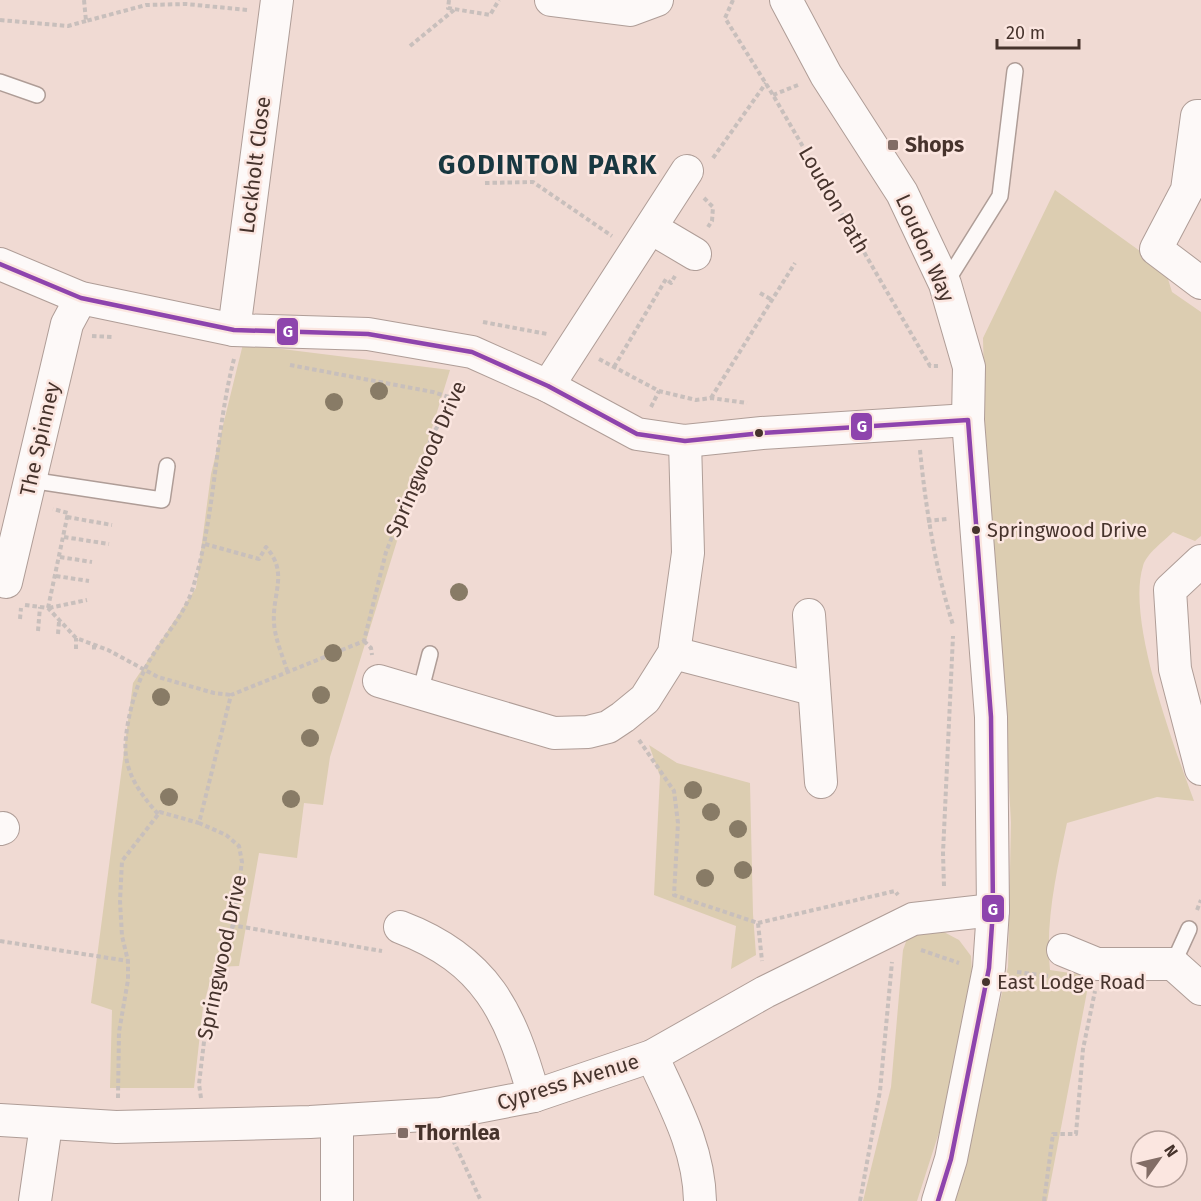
<svg xmlns="http://www.w3.org/2000/svg" width="1201" height="1201" font-family="'Fira Sans',sans-serif">
<style>
.green{fill:#dccdb1}
.lines{fill:none;stroke-linecap:round;stroke-linejoin:round}
.service-casing{stroke:#af9d97;stroke-width:18}
.minor-casing{stroke:#af9d97;stroke-width:34}
.path{stroke:#c8bfbc;stroke-width:4;stroke-dasharray:4.5 3;stroke-linecap:butt}
.service{stroke:#fdf9f8;stroke-width:15}
.minor{stroke:#fdf9f8;stroke-width:32}
.bus-1-casing{stroke:#fbe6e0;stroke-width:9}
.bus-1{stroke:#8e44ad;stroke-width:4.5}
.tree{fill:#887b66}
.poi-dot{fill:#826d66;stroke:#fbe6e0;stroke-width:2}
.bus-dot{fill:#46332c;stroke:#fbe6e0;stroke-width:2}
.labels{text-anchor:middle;dominant-baseline:central;stroke-width:5;stroke-linejoin:round;paint-order:stroke}
.bus-label{font-size:20px;fill:#46332c;stroke:#fbe6e0;text-anchor:start}
.poi-label{font-size:21px;font-weight:bold;fill:#46332c;stroke:#fbe6e0;text-anchor:start}
.street-label{font-size:21px;fill:#46332c;stroke:#fbe6e0}
.district-label{font-size:27px;font-weight:bold;letter-spacing:1.5px;fill:#183740;stroke:#fbe6e0}
.line-badge{stroke:#fbe6e0;stroke-width:2}
.badge-label{font-size:16px;text-anchor:middle;font-weight:bold;fill:#fff}
</style>
<rect width="100%" height="100%" fill="#f0dad3"/>
<g class="green">
<path d="M1055 190 1165 269 1172 292 1201 312V536L1195 541 1173 532C1164 541 1146 554 1143 566 1126 620 1174 746 1194 801L1157 797 1067 823C1057 869 1045 922 1050 970L1090 976 1047 1201H950L962 1167 1008 967 1011 822 999 616 986 471 983 338Z"/>
<path d="M243 344 450 370 330 757 323 805 304 803 297 858 259 853 239 966 214 967 203 1007 194 1088H110L112 1010 91 1003 133 683 196 588 211 474Z"/>
<path d="M649 745 677 763 750 783 753 914 756 955 731 969 736 926 654 895 660 776Z"/>
<path d="M924 931H942L959 940 971 956 973 987 943 1120 917 1201H863L891 1087 903 950 907 939Z"/>
</g>
<g class="lines">
<g class="service-casing">
<g id="service">
<path d="M0 82 37 95"/>
<path d="M945 284 1000 196 1015 71"/>
<path d="M30 480 162 500 167 466"/>
<path d="M420 693 430 654"/>
<path d="M1173 964 1189 929"/>
</g>
</g>
<g class="minor-casing">
<g id="minor">
<path d="M551 0 630 10 657 0"/>
<path d="M786 0 826 75 902 193 945 284 969 367 968 420 991 717 993 910 989 968 951 1159 938 1201"/>
<path d="M1201 116H1197L1187 190 1156 249 1201 283"/>
<path d="M651 228 695 254"/>
<path d="M0 264 81 298 234 330 368 334 472 352 548 386 637 434 685 441 762 433 968 420"/>
<path d="M234 330 277 0"/>
<path d="M548 386 687 171"/>
<path d="M1201 561 1170 590 1175 669 1201 769"/>
<path d="M6 582 67 324 81 298"/>
<path d="M809 615 821 782"/>
<path d="M674 653 812 689"/>
<path d="M379 681 554 733 588 732 608 727 623 717 645 699 674 653 688 553 685 441"/>
<path d="M0 829 3 828"/>
<path d="M400 927C487 960 510 1012 534 1096"/>
<path d="M1063 950 1097 964H1173L1201 989"/>
<path d="M652 1056C674 1104 699 1148 700 1201"/>
<path d="M0 1120 116 1127 310 1122 441 1114 534 1096 652 1056 765 992 913 919 993 910"/>
<path d="M337 1121V1201"/>
<path d="M35 1201 46 1125"/>
</g>
</g>
<g class="path">
<path d="M84 0 86 21 146 5 186 4 247 10"/>
<path d="M449 0 448 8 490 15 499 0"/>
<path d="M733 0 725 18 773 95 930 366H938"/>
<path d="M0 20 68 26 86 21"/>
<path d="M410 46 454 10"/>
<path d="M773 95 798 85"/>
<path d="M713 158 766 83"/>
<path d="M485 183 533 182 612 236"/>
<path d="M704 198 713 207 712 221 708 227"/>
<path d="M760 293 772 300"/>
<path d="M483 322 547 334"/>
<path d="M92 336 112 337"/>
<path d="M599 359 659 391 696 400 711 398 747 403"/>
<path d="M290 365 433 392 455 399"/>
<path d="M614 367 666 279 671 283 675 276"/>
<path d="M711 398 795 263"/>
<path d="M651 407 659 391"/>
<path d="M920 450C926 510 935 567 953 625"/>
<path d="M67 517 112 525"/>
<path d="M927 521 947 519"/>
<path d="M64 537 109 544"/>
<path d="M205 544 259 559 266 547C289 573 272 593 274 623 275 639 283 657 288 673"/>
<path d="M60 557 92 562"/>
<path d="M56 576 89 581"/>
<path d="M25 605 48 608 76 638 108 650 158 677 214 693 231 695"/>
<path d="M48 608 68 513 53 509"/>
<path d="M49 608 87 600"/>
<path d="M20 619 21 608"/>
<path d="M38 631 40 607"/>
<path d="M58 634 59 622"/>
<path d="M364 641 371 648 372 655"/>
<path d="M94 645V652"/>
<path d="M76 649V638"/>
<path d="M639 740 674 791 678 823 674 895 758 923 762 961"/>
<path d="M158 814C138 791 122 769 126 737 128 716 135 690 144 671 158 641 185 618 194 584 216 511 215 433 234 359"/>
<path d="M944 886 943 853 953 636"/>
<path d="M1197 910 1201 900"/>
<path d="M758 923 895 891 898 895"/>
<path d="M231 925 382 951"/>
<path d="M0 941 128 961"/>
<path d="M921 950 959 963"/>
<path d="M1017 972 1048 976"/>
<path d="M118 1098 119 1032 128 980V961L122 936 120 901 122 861 160 812 199 823"/>
<path d="M201 1098 199 1084 208 1008 230 941 242 862 239 846 226 835 199 823 231 695 364 641 386 552 434 432 455 399 462 381"/>
<path d="M453 1140 481 1201"/>
<path d="M860 1201 880 1091 892 962"/>
<path d="M1044 1201 1053 1134H1076L1083 1049 1095 991"/>
</g>
<use href="#service" class="service"/>
<use href="#minor" class="minor"/>
<g class="bus-1-casing">
<path id="bus-1" d="M0 264 81 298 234 330 368 334 472 352 548 386 637 434 685 441 762 433 968 420 991 717 993 910 989 968 951 1159 938 1201"/>
</g>
<use href="#bus-1" class="bus-1"/>
</g>
<g class="tree">
<circle cx="379" cy="391" r="9"/>
<circle cx="334" cy="402" r="9"/>
<circle cx="459" cy="592" r="9"/>
<circle cx="333" cy="653" r="9"/>
<circle cx="321" cy="695" r="9"/>
<circle cx="161" cy="697" r="9"/>
<circle cx="310" cy="738" r="9"/>
<circle cx="693" cy="790" r="9"/>
<circle cx="169" cy="797" r="9"/>
<circle cx="291" cy="799" r="9"/>
<circle cx="711" cy="812" r="9"/>
<circle cx="738" cy="829" r="9"/>
<circle cx="743" cy="870" r="9"/>
<circle cx="705" cy="878" r="9"/>
</g>
<g class="poi-dot">
<rect x="887" y="139" width="12" height="12" rx="3"/>
<rect x="397" y="1127" width="12" height="12" rx="3"/>
</g>
<g class="bus-dot">
<circle cx="759" cy="433" r="5"/>
<circle cx="976" cy="530" r="5"/>
<circle cx="986" cy="982" r="5"/>
</g>
<g class="labels">
<g class="bus-label">
<text x="987" y="530">Springwood Drive</text>
<text x="997" y="982">East Lodge Road</text>
</g>
<g class="poi-label">
<text x="905" y="145">Shops</text>
<text x="415" y="1133">Thornlea</text>
</g>
<g class="street-label">
<text transform="translate(255 165) rotate(-83)">Lockholt Close</text>
<text transform="translate(834 200) rotate(60)">Loudon Path</text>
<text transform="translate(925 248) rotate(66)">Loudon Way</text>
<text transform="translate(40 439) rotate(-77)">The Spinney</text>
<text transform="translate(426 459) rotate(-66)">Springwood Drive</text>
<text transform="translate(222 957) rotate(-78)">Springwood Drive</text>
<text transform="translate(568 1082) rotate(-17)">Cypress Avenue</text>
</g>
<g class="district-label">
<text x="548" y="165">GODINTON PARK</text>
</g>
</g>
<g class="line-badge">
<rect x="276" y="317" width="23" height="29" rx="6" fill="#8e44ad"/>
<rect x="850" y="412" width="23" height="29" rx="6" fill="#8e44ad"/>
<rect x="981" y="894" width="24" height="29" rx="6" fill="#8e44ad"/>
</g>
<g class="badge-label">
<text x="288" y="337">G</text>
<text x="862" y="432">G</text>
<text x="993" y="915">G</text>
</g>
<g transform="translate(1159 1159) rotate(56)"><circle r="28" fill="#fbe6e0" stroke="#b39e98" stroke-width="1.5"/>
<path d="M0-4.5L10 22L0 15L-10 22Z" fill="#826d66"/>
<text y="-9" font-size="16" font-weight="bold" text-anchor="middle" fill="#46332c">N</text>
</g>
<path d="M997 39v9h82v-9" fill="none" stroke="#46332c" stroke-width="3"/>
<text x="1006" y="39" font-size="18" fill="#46332c" stroke="#fbe6e0" stroke-width="4.5" paint-order="stroke">20 m</text>
</svg>
